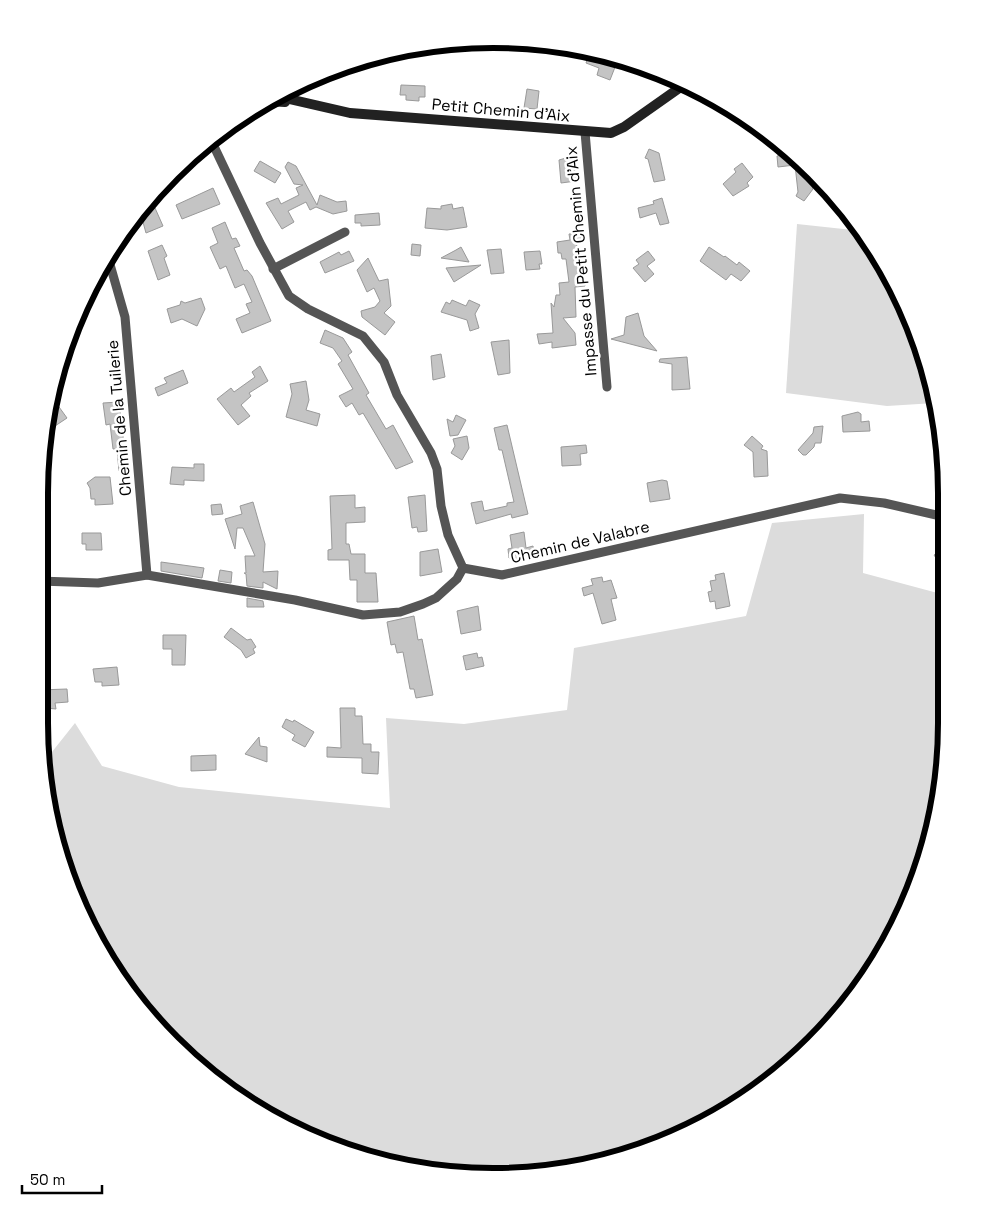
<svg xmlns="http://www.w3.org/2000/svg" width="985" height="1215" font-family="'Space Grotesk',sans-serif">
<style>
.green{fill:#dcdcdc}
.building{fill:#c4c4c4;stroke:#999}
.lines{fill:none;stroke-linecap:round;stroke-linejoin:round}
.street{stroke:#555;stroke-width:9}
.secondary{stroke:#222;stroke-width:10}
.labels{text-anchor:middle;dominant-baseline:central;stroke-width:5;stroke-linejoin:round;paint-order:stroke}
.street-label{font-size:16px;fill:#000;stroke:#fff}
.rim{fill:none;stroke:#000;stroke-width:6}
</style>
<rect width="100%" height="100%" fill="#fff"/>
<g class="green">
<path d="M797 224 862 231 899 292 931 375 935 403 887 406 786 393Z"/>
<path d="M864 514 863 573 945 595V752L931 840 900 923 852 999 769 1082 693 1129 610 1161 492 1176 375 1161 265 1115 171 1043 99 949 54 840 44 762 75 723 102 766 179 787 390 808 386 718 464 724 567 710 574 648 746 616 772 523Z"/>
</g>
<g class="building">
<path d="M590 52 613 57 617 62 610 80 597 75 599 68 586 63Z"/>
<path d="M401 85 425 86V97H419V101L406 100V95H400Z"/>
<path d="M527 89 539 91 537 109 524 108Z"/>
<path d="M649 149 659 153 665 180 654 182 648 159 645 158Z"/>
<path d="M793 153 810 171 813 189 804 201 796 196 798 192 795 165 778 167 777 156Z"/>
<path d="M573 156 576 181 561 183 559 160Z"/>
<path d="M260 161 281 173 275 183 254 171Z"/>
<path d="M288 162 296 166 317 205 320 195 337 202 346 201 347 211 333 214 316 207 310 210 306 202 288 211 294 222 282 229 266 203 278 198 281 204 299 195 296 188 303 185 294 184 285 167Z"/>
<path d="M742 163 753 177 747 183 749 186 733 196 723 184 736 172 734 169Z"/>
<path d="M213 188 220 204 182 219 176 205Z"/>
<path d="M662 198 669 223 660 225 656 213 640 218 638 208 654 204 653 201Z"/>
<path d="M452 204 453 209 463 207 467 227 447 230 425 228 427 208 441 209V206Z"/>
<path d="M155 208 163 226 146 233 141 215Z"/>
<path d="M379 213 380 225 361 226V223H355V215Z"/>
<path d="M225 222 232 239 236 238 240 246 234 248 244 271 247 270 252 276 271 321 242 333 236 319 250 313 246 304 252 302 244 284 235 288 226 266 220 269 210 247 218 243 212 228Z"/>
<path d="M581 233V242L577 243 576 252 578 269 584 270 585 286 575 287 576 317 563 318 575 333 576 345 552 348V342L539 344 537 334 553 333 551 303 554 307 556 295H560L559 283 569 282 566 259H562L561 253H558L557 242 570 240 569 234Z"/>
<path d="M412 244 421 245 420 256 411 255Z"/>
<path d="M162 245 167 256 164 258 170 275 158 280 148 251Z"/>
<path d="M461 247 469 262 441 258 456 250Z"/>
<path d="M709 247 724 257 725 256 737 265 739 262 750 271 741 281 731 274 726 280 700 261Z"/>
<path d="M501 249 504 273 491 274 487 250Z"/>
<path d="M349 251 354 261 325 273 320 262 339 252 341 255Z"/>
<path d="M540 251 542 264H539L540 269 526 270 524 252Z"/>
<path d="M648 251 655 260 647 266 654 274 645 282 633 268 639 264 636 260Z"/>
<path d="M368 258 379 281 388 279 391 306 384 313 395 322 385 335 362 317 361 311 375 307 380 301 374 288 367 292 357 270Z"/>
<path d="M481 265 454 282 446 268Z"/>
<path d="M201 298 205 309 197 326 182 319 171 323 167 309 180 305 181 301 185 303Z"/>
<path d="M452 300 466 306 469 300 480 305 475 314 479 328 470 331 467 320 441 312 446 302 450 304Z"/>
<path d="M638 313 644 336 657 351 611 339 624 335 626 317Z"/>
<path d="M325 330 343 338 352 352 348 355 369 393 366 395 386 429 393 425 413 462 396 469 363 413 359 415 352 403 346 407 339 396 353 389 338 364 342 361 333 348 320 343Z"/>
<path d="M509 340 510 373 498 375 491 342Z"/>
<path d="M441 354 445 377 433 380 431 356Z"/>
<path d="M687 357 690 389 672 390V364L659 362 660 359Z"/>
<path d="M260 366 268 381 249 393 251 396 241 405 250 416 238 425 217 399 231 388 234 392 255 377 252 372Z"/>
<path d="M183 370 188 383 158 396 155 388 167 383 164 378Z"/>
<path d="M306 381 309 400 306 410 320 414 317 426 286 417 292 394 290 384Z"/>
<path d="M54 400 67 418 55 426 50 419Z"/>
<path d="M119 402 127 471H119L117 449H113L110 424 106 425 103 403Z"/>
<path d="M858 412 861 414V422L869 421 870 431 843 432 842 416Z"/>
<path d="M456 415 466 420 458 435 450 436 447 419 453 422Z"/>
<path d="M507 425 528 514 512 518 511 514 476 524 471 503 482 501 484 511 507 506V503L514 502 502 450H499L494 428Z"/>
<path d="M823 426 821 443H815L814 447 806 455H803L798 450 813 433 814 427Z"/>
<path d="M467 436 469 448 462 460 451 453 455 446 453 439Z"/>
<path d="M752 436 763 446 761 449 767 451 768 476 754 477 753 452 744 445Z"/>
<path d="M586 445 587 453 580 454 581 465 562 466 561 447Z"/>
<path d="M194 464H204V481L184 480V485L170 484 172 467 194 468Z"/>
<path d="M95 477H110L113 504 95 505V499H91L90 488 87 483Z"/>
<path d="M662 480 667 481 670 499 650 502 647 483Z"/>
<path d="M355 495V508L365 507V522L346 523V544H349L351 554H365V573H376L378 602H357V580H350L349 560H328V550L332 549 330 496Z"/>
<path d="M425 495 427 531 418 532 417 527 412 528 408 497Z"/>
<path d="M253 502 265 544 263 572 278 571 277 589 263 582V588L247 586 246 574 244 573H246L245 556H255L243 528H237L235 549 225 519 242 514 240 506Z"/>
<path d="M221 504 223 514 212 515 211 505Z"/>
<path d="M524 532 526 548 533 546 535 558H509L508 549 512 548 510 535Z"/>
<path d="M82 533H101L102 550H86V544H82Z"/>
<path d="M945 548V572L934 555Z"/>
<path d="M438 549 442 572 420 576V552Z"/>
<path d="M161 562 204 568 202 578 161 571Z"/>
<path d="M220 570 232 572 231 583 218 581Z"/>
<path d="M724 573 730 606 716 609 715 601 710 602 708 592 712 591 710 581 716 580 715 575Z"/>
<path d="M602 577 603 582 611 580 617 598 611 599 616 620 602 624 593 593 584 596 582 588 593 585 591 579Z"/>
<path d="M247 598 263 601 264 607H247Z"/>
<path d="M478 606 481 630 461 634 457 611Z"/>
<path d="M414 616 418 640 422 639 433 695 416 698 414 689H410L403 652 397 653 395 644 391 645 387 622Z"/>
<path d="M231 628 247 640 251 639 256 647 253 649 255 653 246 658 241 650 224 637Z"/>
<path d="M163 635H186L185 665H172V649H163Z"/>
<path d="M477 653 478 658 482 657 484 666 466 670 463 656Z"/>
<path d="M117 667 119 685 102 686V682H95L93 669Z"/>
<path d="M67 689 68 702 55 703 56 709 46 708V705H39V690Z"/>
<path d="M340 708H355V716H362L363 744H371V752H379L378 774 362 773V758L327 757V747L341 748Z"/>
<path d="M286 719 293 722 294 720 314 732 305 747 292 740 295 735 282 727Z"/>
<path d="M259 737 260 746 267 747V762L245 754Z"/>
<path d="M216 755V770L191 771V756Z"/>
</g>
<g class="lines">
<g class="street">
<path d="M585 132 607 387"/>
<path d="M210 138 260 243 289 296 308 309 363 336 384 362 397 395 431 453 437 469 441 506 448 535 463 568"/>
<path d="M109 261 125 317 147 575"/>
<path d="M273 269 345 232"/>
<path d="M39 581 98 583 147 575 295 600 363 615 400 612 423 604 436 598 457 579 463 568 502 575 840 498 884 503 945 517"/>
</g>
<g class="secondary">
<path d="M276 96 350 113 611 133 624 127 685 84"/>
<path d="M267 101 285 102"/>
</g>
</g>
<g class="labels">
<g class="street-label">
<text transform="translate(501 110) rotate(5)">Petit Chemin d'Aix</text>
<text transform="translate(581 261) rotate(-95)">Impasse du Petit Chemin d'Aix</text>
<text transform="translate(119 418) rotate(-95)">Chemin de la Tuilerie</text>
<text transform="translate(580 542) rotate(-13)">Chemin de Valabre</text>
</g>
</g>
<path d="M0 0H985V1215H0ZM493 48H493A445 445 0 0 1 938 493V723A445 445 0 0 1 493 1168H493A445 445 0 0 1 48 723V493A445 445 0 0 1 493 48Z" fill="#fff" fill-rule="evenodd"/>
<path class="rim" d="M493 48H493A445 445 0 0 1 938 493V723A445 445 0 0 1 493 1168H493A445 445 0 0 1 48 723V493A445 445 0 0 1 493 48Z"/>
<path d="M22 1185v8h80v-8" fill="none" stroke="#000000" stroke-width="2.5"/>
<text x="30" y="1185" font-size="15" fill="#000000" stroke="#ffffff" stroke-width="4" paint-order="stroke">50 m</text>
</svg>
